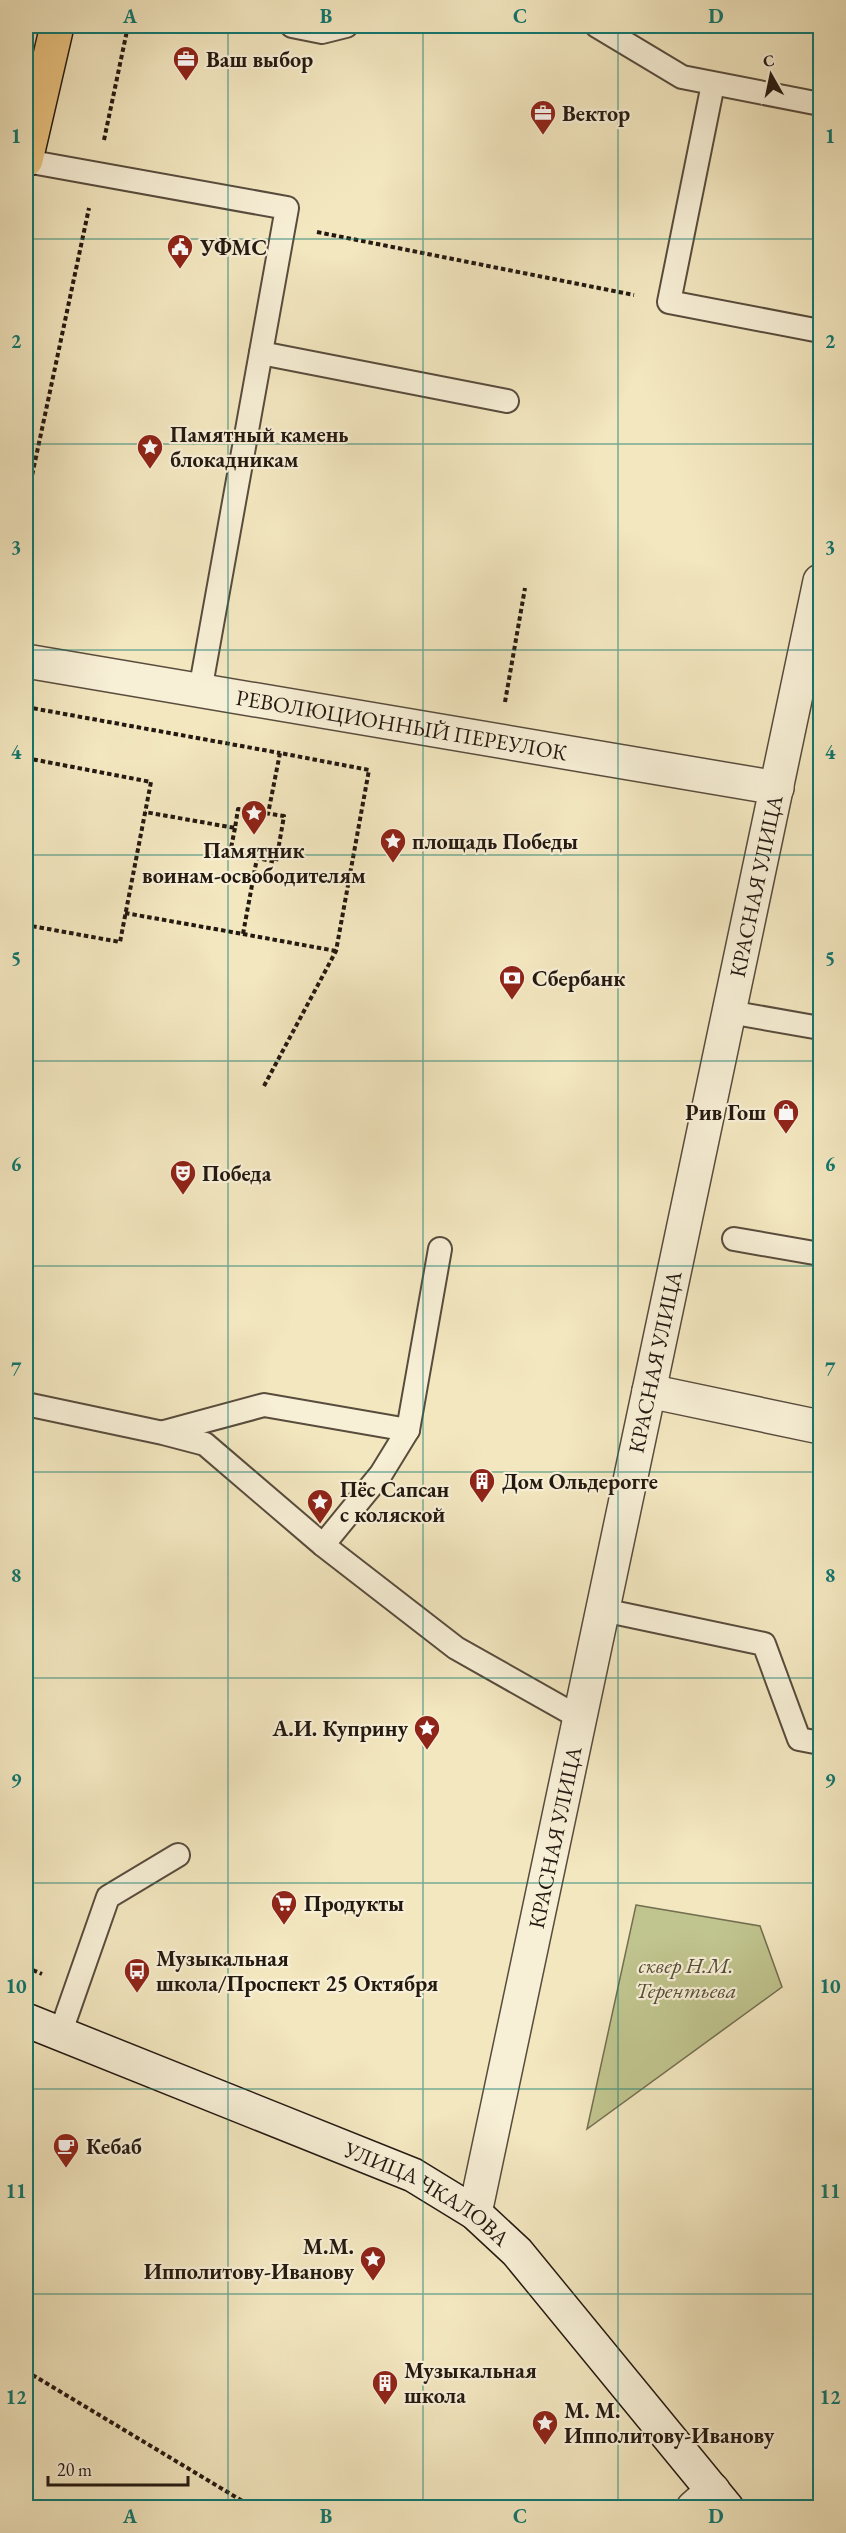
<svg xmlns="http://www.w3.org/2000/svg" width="846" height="2533" font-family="'EB Garamond',serif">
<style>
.green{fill:#c0c48e;stroke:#726e50;stroke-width:1.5}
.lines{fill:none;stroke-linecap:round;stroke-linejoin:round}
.service-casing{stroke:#584c3d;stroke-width:26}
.minor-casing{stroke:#584c3d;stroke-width:36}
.tertiary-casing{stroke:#584c3d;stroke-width:36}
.secondary-casing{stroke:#241911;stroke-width:36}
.primary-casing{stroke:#241911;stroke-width:36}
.path{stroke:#241911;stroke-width:4;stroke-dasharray:4.5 3;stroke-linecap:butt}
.service{stroke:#f7efd6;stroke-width:22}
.minor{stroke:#f7efd6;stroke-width:33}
.tertiary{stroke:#f7efd6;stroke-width:33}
.secondary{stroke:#f7efd6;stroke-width:33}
.primary{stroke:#eac480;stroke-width:33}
.grid{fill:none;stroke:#0f766e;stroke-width:1.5;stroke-opacity:0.55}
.labels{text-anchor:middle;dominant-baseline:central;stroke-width:4.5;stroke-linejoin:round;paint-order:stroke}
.poi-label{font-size:22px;font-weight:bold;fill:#241911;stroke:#f7efd6;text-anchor:start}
.street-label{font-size:22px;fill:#241911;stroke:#f7efd6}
.park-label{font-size:22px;font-style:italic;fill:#534c36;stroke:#f7efd6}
.neatline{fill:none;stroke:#0f766e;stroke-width:2}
.grid-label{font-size:20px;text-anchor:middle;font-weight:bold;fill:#0f766e}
</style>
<rect width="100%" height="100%" fill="#f3e7c0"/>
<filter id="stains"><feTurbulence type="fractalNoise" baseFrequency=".00333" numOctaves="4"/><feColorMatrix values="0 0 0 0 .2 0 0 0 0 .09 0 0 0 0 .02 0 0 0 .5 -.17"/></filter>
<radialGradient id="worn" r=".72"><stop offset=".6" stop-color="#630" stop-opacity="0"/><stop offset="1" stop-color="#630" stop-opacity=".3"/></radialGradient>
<path class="green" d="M636 1905 760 1926 782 1987 587 2129Z"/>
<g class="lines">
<g class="service-casing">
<g id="service">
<path d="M292 26 322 32 346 26"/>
<path d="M597 26 682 77 820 104"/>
<path d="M713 84 669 302 820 331"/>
<path d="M26 161 287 208 200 691"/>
<path d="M261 353 507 401"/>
<path d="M729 1012 820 1028"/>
<path d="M734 1239 820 1254"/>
<path d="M26 1404 163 1433 205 1444 323 1545 456 1648 580 1718"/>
<path d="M164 1432 264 1405 408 1430"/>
<path d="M323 1545 381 1474 408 1430 440 1249"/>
<path d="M603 1610 764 1644 799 1739 820 1743"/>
<path d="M60 2034 108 1897 178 1855"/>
</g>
</g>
<g class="minor-casing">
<g id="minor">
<path id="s1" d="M26 661 777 788"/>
<path id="s2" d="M649 1391 820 581"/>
<path d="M693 2508 713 2490"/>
</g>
</g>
<g class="tertiary-casing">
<g id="tertiary">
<path id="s3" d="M475 2213 649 1391 820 1427"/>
</g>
</g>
<g class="secondary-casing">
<g id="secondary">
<path id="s4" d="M26 2020 413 2175 475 2213 517 2252 727 2508"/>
</g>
</g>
<g class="primary-casing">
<path id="primary" d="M26 160 57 26"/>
</g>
<g class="path">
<path d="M104 140 128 26"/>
<path d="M317 232 634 295"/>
<path d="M26 504 89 208"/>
<path d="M505 702 525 588"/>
<path d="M26 707 280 753"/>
<path d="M26 758 151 782 120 942 26 925"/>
<path d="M235 828 230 853 257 858"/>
<path d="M125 913 243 934 257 858 276 862 284 816 238 809 235 828 145 812"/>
<path d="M243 934 336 951"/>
<path d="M264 1086 336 951 369 770 280 753 268 814"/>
<path d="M26 1967 42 1974"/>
<path d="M26 2371 254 2508"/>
</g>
<use href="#service" class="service"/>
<use href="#minor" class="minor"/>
<use href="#tertiary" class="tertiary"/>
<use href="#secondary" class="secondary"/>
<use href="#primary" class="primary"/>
</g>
<path class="grid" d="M228 26V2508M423 26V2508M618 26V2508M26 239H820M26 444H820M26 650H820M26 855H820M26 1061H820M26 1266H820M26 1472H820M26 1678H820M26 1883H820M26 2089H820M26 2294H820"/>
<defs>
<g id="office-pin" transform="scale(1.35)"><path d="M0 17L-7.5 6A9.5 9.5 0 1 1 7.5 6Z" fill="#8f2418" stroke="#f7efd6"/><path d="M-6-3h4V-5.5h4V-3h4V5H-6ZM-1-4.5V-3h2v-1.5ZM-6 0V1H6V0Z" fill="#fff"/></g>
<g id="civic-pin" transform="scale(1.35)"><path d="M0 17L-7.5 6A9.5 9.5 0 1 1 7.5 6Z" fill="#8f2418" stroke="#f7efd6"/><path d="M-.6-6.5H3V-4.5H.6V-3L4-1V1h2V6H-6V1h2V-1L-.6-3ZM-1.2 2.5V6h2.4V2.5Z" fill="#fff"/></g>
<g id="sight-pin" transform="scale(1.35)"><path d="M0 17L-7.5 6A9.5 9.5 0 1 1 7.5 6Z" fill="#8f2418" stroke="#f7efd6"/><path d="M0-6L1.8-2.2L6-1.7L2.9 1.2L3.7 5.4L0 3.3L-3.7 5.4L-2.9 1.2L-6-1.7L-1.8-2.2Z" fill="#fff"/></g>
<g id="bank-pin" transform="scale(1.35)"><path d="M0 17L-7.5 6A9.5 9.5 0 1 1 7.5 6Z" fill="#8f2418" stroke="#f7efd6"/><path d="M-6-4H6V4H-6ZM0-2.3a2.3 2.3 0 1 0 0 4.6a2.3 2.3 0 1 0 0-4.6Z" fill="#fff"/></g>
<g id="shop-pin" transform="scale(1.35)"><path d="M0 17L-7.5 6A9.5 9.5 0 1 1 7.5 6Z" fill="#8f2418" stroke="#f7efd6"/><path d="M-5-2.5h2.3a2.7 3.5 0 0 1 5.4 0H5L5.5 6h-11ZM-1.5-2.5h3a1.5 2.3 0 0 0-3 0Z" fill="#fff"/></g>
<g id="theatre-pin" transform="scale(1.35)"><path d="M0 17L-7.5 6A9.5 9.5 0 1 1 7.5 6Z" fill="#8f2418" stroke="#f7efd6"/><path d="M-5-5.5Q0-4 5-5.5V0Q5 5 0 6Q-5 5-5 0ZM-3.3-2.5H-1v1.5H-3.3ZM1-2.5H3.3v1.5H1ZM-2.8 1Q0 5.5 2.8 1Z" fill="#fff"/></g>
<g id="building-pin" transform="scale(1.35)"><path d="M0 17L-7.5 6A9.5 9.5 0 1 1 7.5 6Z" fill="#8f2418" stroke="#f7efd6"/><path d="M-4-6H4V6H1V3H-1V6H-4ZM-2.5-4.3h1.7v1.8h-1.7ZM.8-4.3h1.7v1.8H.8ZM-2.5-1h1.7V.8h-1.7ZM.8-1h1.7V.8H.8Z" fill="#fff"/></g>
<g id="supermarket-pin" transform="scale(1.35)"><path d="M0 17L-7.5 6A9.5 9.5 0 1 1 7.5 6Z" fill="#8f2418" stroke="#f7efd6"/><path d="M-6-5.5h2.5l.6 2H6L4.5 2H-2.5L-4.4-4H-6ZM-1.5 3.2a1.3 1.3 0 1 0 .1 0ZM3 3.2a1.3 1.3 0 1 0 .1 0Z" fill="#fff"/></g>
<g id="bus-pin" transform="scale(1.35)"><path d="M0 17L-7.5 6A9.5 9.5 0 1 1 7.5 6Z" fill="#8f2418" stroke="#f7efd6"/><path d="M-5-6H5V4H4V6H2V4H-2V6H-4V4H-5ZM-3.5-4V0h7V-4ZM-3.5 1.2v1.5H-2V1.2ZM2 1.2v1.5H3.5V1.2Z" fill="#fff"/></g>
<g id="cafe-pin" transform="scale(1.35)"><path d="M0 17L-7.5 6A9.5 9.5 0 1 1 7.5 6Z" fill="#8f2418" stroke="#f7efd6"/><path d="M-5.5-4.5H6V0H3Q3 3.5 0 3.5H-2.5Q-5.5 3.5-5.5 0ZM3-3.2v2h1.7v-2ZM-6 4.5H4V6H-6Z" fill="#fff"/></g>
</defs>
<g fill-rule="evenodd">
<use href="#office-pin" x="186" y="59"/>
<use href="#office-pin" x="543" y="113"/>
<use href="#civic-pin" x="180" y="247"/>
<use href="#sight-pin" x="150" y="447"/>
<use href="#sight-pin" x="254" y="813"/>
<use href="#sight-pin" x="393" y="841"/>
<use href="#bank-pin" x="512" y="978"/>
<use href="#shop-pin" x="786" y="1112"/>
<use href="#theatre-pin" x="183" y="1173"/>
<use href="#building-pin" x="482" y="1481"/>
<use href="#sight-pin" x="320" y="1502"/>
<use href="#sight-pin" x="427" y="1728"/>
<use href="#supermarket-pin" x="284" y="1903"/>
<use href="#bus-pin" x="137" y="1971"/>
<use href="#cafe-pin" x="66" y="2146"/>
<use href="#sight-pin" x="373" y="2259"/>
<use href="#building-pin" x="385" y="2383"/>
<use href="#sight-pin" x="545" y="2423"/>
</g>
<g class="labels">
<g class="poi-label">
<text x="206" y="59">Ваш выбор</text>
<text x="562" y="113">Вектор</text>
<text x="200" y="247">УФМС</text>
<text x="170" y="434">Памятный камень<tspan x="170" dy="25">блокадникам</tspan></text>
<text x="412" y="841">площадь Победы</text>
<text x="254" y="850" text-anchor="middle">Памятник<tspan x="254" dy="25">воинам-освободителям</tspan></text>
<text x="532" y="978">Сбербанк</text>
<text x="766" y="1112" text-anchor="end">Рив Гош</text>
<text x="202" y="1173">Победа</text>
<text x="502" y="1481">Дом Ольдерогге</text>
<text x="340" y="1489">Пёс Сапсан<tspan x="340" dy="25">с коляской</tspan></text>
<text x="408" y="1728" text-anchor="end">А.И. Куприну</text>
<text x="304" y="1903">Продукты</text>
<text x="156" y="1958">Музыкальная<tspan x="156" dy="25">школа/Проспект 25 Октября</tspan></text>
<text x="86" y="2146">Кебаб</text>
<text x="354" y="2246" text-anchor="end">М.М.<tspan x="354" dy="25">Ипполитову-Иванову</tspan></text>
<text x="404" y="2370">Музыкальная<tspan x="404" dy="25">школа</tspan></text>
<text x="564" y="2410">М. М.<tspan x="564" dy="25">Ипполитову-Иванову</tspan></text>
</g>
<g class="street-label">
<text stroke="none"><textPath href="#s1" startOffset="381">РЕВОЛЮЦИОННЫЙ ПЕРЕУЛОК</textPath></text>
<text stroke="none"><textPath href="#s2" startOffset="516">КРАСНАЯ УЛИЦА</textPath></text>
<text transform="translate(655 1362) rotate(-78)">КРАСНАЯ УЛИЦА</text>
<text stroke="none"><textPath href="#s3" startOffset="384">КРАСНАЯ УЛИЦА</textPath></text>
<text stroke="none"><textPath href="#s4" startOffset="438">УЛИЦА ЧКАЛОВА</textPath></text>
</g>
<g class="park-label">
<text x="686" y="1965">сквер Н.М.<tspan x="686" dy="25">Терентьева</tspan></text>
</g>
</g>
<rect width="846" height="2533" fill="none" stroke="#f3e7c0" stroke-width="66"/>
<g transform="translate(771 75) rotate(351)" stroke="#f7efd6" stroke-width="4.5" paint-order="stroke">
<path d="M0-4.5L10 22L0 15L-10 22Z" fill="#241911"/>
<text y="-9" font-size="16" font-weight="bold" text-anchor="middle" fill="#241911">С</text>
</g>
<path d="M48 2476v9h140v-9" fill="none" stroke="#241911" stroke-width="3"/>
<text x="57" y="2476" font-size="18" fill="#241911" stroke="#f7efd6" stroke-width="4.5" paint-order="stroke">20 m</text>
<rect x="33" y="33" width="780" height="2467" class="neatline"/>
<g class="grid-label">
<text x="130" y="23">A</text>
<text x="326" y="23">B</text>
<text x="520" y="23">C</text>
<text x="716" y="23">D</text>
<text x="16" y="143">1</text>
<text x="830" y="143">1</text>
<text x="16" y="348">2</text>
<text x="830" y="348">2</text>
<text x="16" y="554">3</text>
<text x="830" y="554">3</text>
<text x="16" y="759">4</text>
<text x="830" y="759">4</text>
<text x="16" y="965">5</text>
<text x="830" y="965">5</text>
<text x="16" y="1171">6</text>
<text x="830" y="1171">6</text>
<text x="16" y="1376">7</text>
<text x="830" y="1376">7</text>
<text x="16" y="1582">8</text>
<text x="830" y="1582">8</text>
<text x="16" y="1787">9</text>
<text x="830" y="1787">9</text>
<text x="16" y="1993">10</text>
<text x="830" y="1993">10</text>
<text x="16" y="2198">11</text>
<text x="830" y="2198">11</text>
<text x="16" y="2404">12</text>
<text x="830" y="2404">12</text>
<text x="130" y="2523">A</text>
<text x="326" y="2523">B</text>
<text x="520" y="2523">C</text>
<text x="716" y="2523">D</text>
</g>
<rect width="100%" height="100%" filter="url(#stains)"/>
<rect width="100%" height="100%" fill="url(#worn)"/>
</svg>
